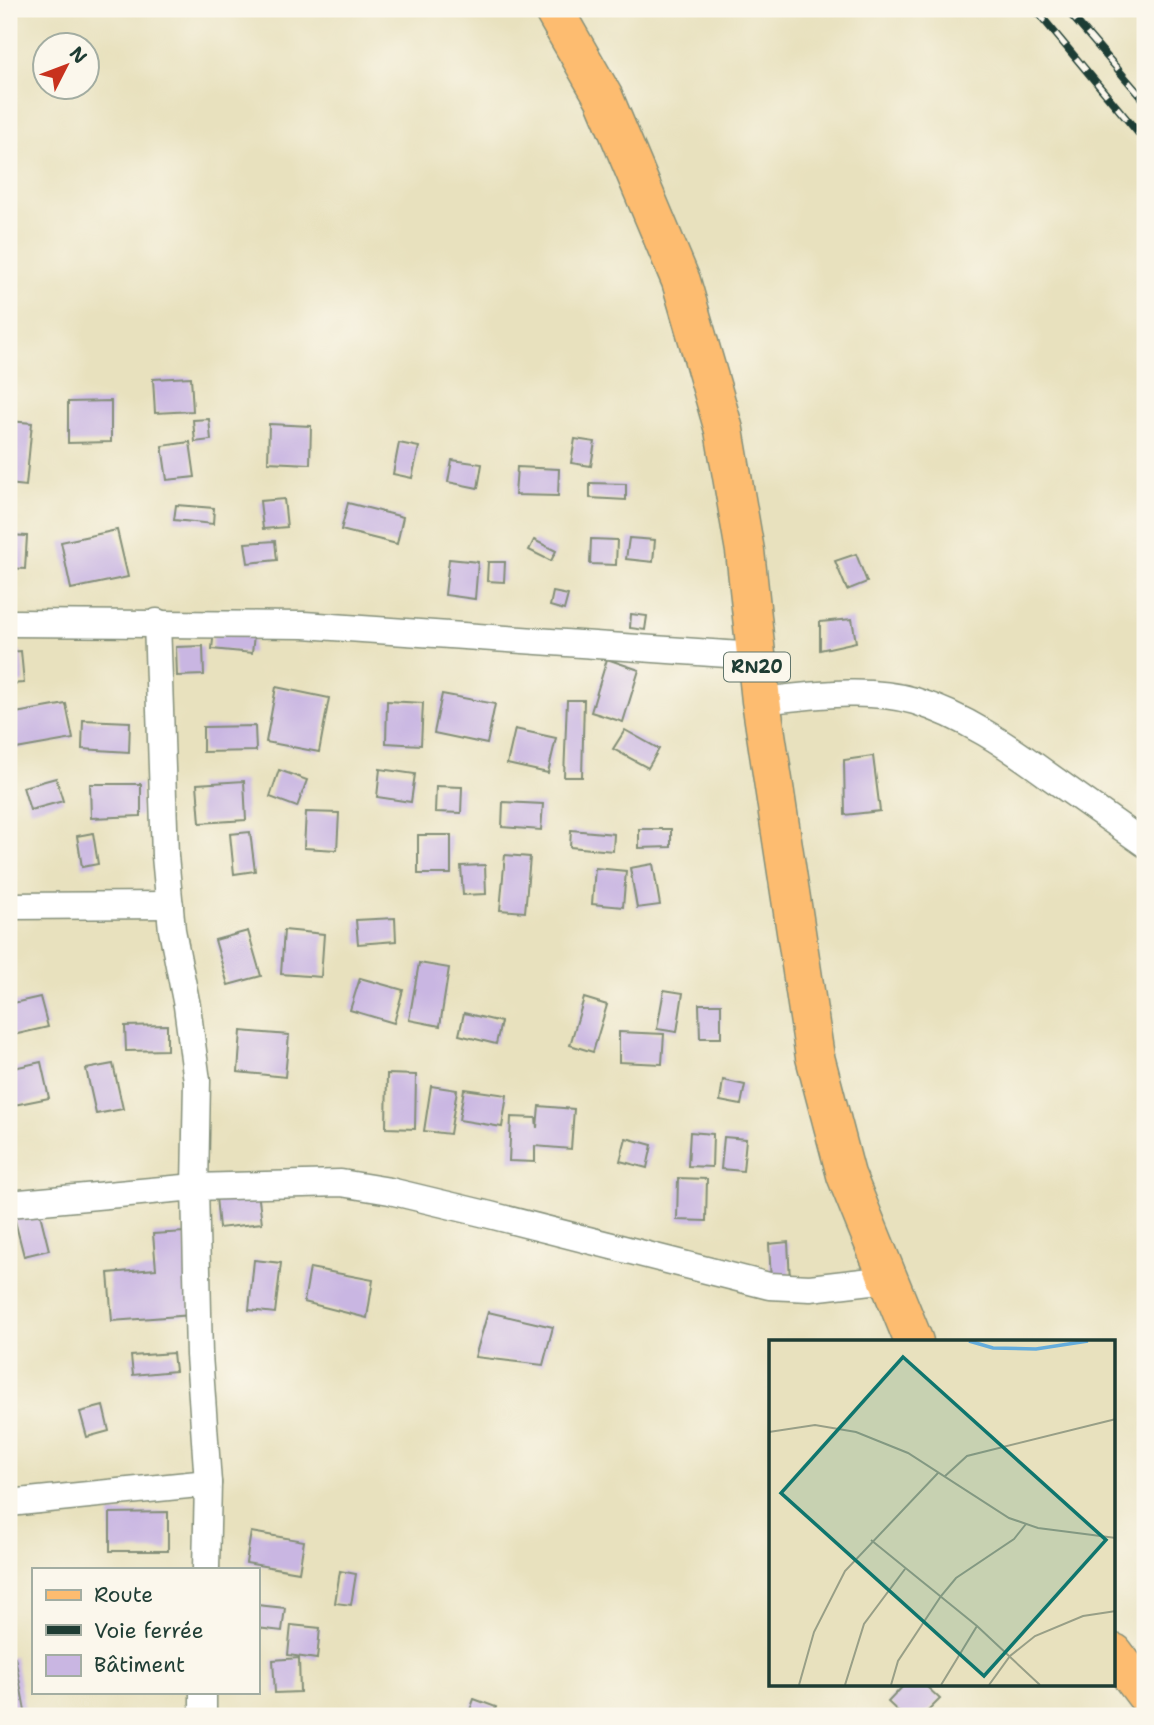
<svg xmlns="http://www.w3.org/2000/svg" width="1154" height="1725" font-family="'Shantell Sans',sans-serif">
<style>
.building{fill:#c9b6e2}
.lines{fill:none;stroke-linecap:round;stroke-linejoin:round}
.minor-casing{stroke:#848f79;stroke-width:29}
.primary-casing{stroke:#848f79;stroke-width:41}
.minor{stroke:#fff;stroke-width:26}
.primary{stroke:#fdbc70;stroke-width:38}
.rail-casing{stroke:#1f3d34;stroke-width:8}
.rail{stroke:#fbf7ec;stroke-width:5;stroke-dasharray:16;stroke-linecap:butt}
.labels{text-anchor:middle;dominant-baseline:central;stroke-width:6;stroke-linejoin:round;paint-order:stroke}
.shield{fill:#fbf7ec;stroke:#61756b;stroke-width:2}
.shield-label{font-size:18px;font-weight:bold;fill:#1f3d34}
.inset-river{fill:none;stroke:#65addc;stroke-width:3.5}
.inset-road{fill:none;stroke:#989f87;stroke-width:2}
.view{fill:#0f766e;fill-opacity:0.15;stroke:#0f766e;stroke-width:3.5}
.inset-edge{fill:none;stroke:#1f3d34;stroke-width:3.5}
</style>
<rect width="100%" height="100%" fill="#fbf7ec"/>
<filter id="ink" filterUnits="userSpaceOnUse"><feTurbulence type="fractalNoise" baseFrequency=".0143" numOctaves="2"/><feDisplacementMap in="SourceGraphic" scale="14" xChannelSelector="R" yChannelSelector="G"/><feConvolveMatrix kernelMatrix="1 2 1 2 8 2 1 2 1" color-interpolation-filters="sRGB"/></filter>
<filter id="wash" filterUnits="userSpaceOnUse"><feTurbulence type="fractalNoise" baseFrequency=".00686" numOctaves="4" result="noise"/><feDisplacementMap in="SourceGraphic" scale="28" xChannelSelector="R" yChannelSelector="G"/><feGaussianBlur stdDeviation="1.57" result="paint"/><feColorMatrix in="noise" values="0 0 0 0 0 0 0 0 0 0 0 0 0 0 0 0 0 1.4 0 .05"/><feComposite in="paint" operator="in"/></filter>
<g filter="url(#wash)">
<rect width="100%" height="100%" fill="#e8e1be"/>
<g id="blocks">
<g class="building">
<path d="M191 377 193 411 155 413 153 379Z"/>
<path d="M111 401V442L68 443V402Z"/>
<path d="M209 419 211 440 195 442 193 420Z"/>
<path d="M9 421 32 423 26 486 9 484Z"/>
<path d="M269 424 311 426 310 464 268 462Z"/>
<path d="M575 439 595 442 591 466 571 463Z"/>
<path d="M190 442 195 477 167 480 162 446Z"/>
<path d="M399 443 419 447 412 478 393 474Z"/>
<path d="M452 460 482 464 478 488 448 482Z"/>
<path d="M517 467 559 469 558 496 515 495Z"/>
<path d="M590 483 626 484V500L590 498Z"/>
<path d="M284 499 287 527 263 529 260 501Z"/>
<path d="M348 503 403 517 397 544 341 530Z"/>
<path d="M176 505 214 508 213 524 174 520Z"/>
<path d="M117 530 128 577 71 589 61 542Z"/>
<path d="M9 535 27 536 25 569 9 568Z"/>
<path d="M629 538 655 540 653 562 626 559Z"/>
<path d="M591 539 617 540 616 565 590 564Z"/>
<path d="M534 540 556 551 551 561 529 550Z"/>
<path d="M275 541 277 560 248 563 245 543Z"/>
<path d="M856 554 867 582 847 590 835 561Z"/>
<path d="M449 559 478 562 475 599 445 595Z"/>
<path d="M488 562H505L504 582 487 581Z"/>
<path d="M553 592 568 595 564 610 550 606Z"/>
<path d="M631 614 647 616 645 630 630 628Z"/>
<path d="M852 619 856 642 820 650V622Z"/>
<path d="M214 630 254 635 252 653 212 649Z"/>
<path d="M203 646 204 675 177 676 176 647Z"/>
<path d="M21 651 24 683 9 684V652Z"/>
<path d="M607 659 639 670 623 722 591 712Z"/>
<path d="M276 687 329 698 319 752 266 742Z"/>
<path d="M442 694 495 704 487 744 434 733Z"/>
<path d="M567 700H584L582 777H564Z"/>
<path d="M387 701 423 703 421 745 386 743Z"/>
<path d="M66 704 73 739 16 749 10 714Z"/>
<path d="M83 720 130 722 129 752 82 749Z"/>
<path d="M255 726 256 751 203 752V727Z"/>
<path d="M515 729 556 738 548 773 507 764Z"/>
<path d="M625 730 659 749 648 768 613 749Z"/>
<path d="M873 756 880 811 845 815 844 760Z"/>
<path d="M380 769 415 774 411 802 377 797Z"/>
<path d="M279 770 307 780 297 807 270 797Z"/>
<path d="M56 778 63 801 30 810 23 787Z"/>
<path d="M244 781 246 820 200 823 197 784Z"/>
<path d="M90 784H141V816L91 818Z"/>
<path d="M436 786 462 787 461 813 435 812Z"/>
<path d="M503 802 543 804 541 830 502 827Z"/>
<path d="M306 812 339 813 337 850 304 848Z"/>
<path d="M639 829H671V847L639 848Z"/>
<path d="M571 830 614 834 613 851 570 847Z"/>
<path d="M250 832 255 871 234 874 230 834Z"/>
<path d="M93 833 98 864 82 867 77 836Z"/>
<rect x="418" y="835" width="33" height="39"/>
<path d="M505 855 530 857 525 912 500 910Z"/>
<path d="M653 864 660 905 637 908 630 868Z"/>
<path d="M485 865 486 894 463 895 461 866Z"/>
<path d="M595 868 626 871 623 907 592 904Z"/>
<path d="M395 918 396 941 358 944 356 920Z"/>
<path d="M284 930 324 934 321 977 281 974Z"/>
<path d="M248 931 261 976 228 985 215 940Z"/>
<path d="M419 963 449 968 440 1026 409 1020Z"/>
<path d="M360 978 403 990 394 1023 350 1010Z"/>
<path d="M664 990 683 993 677 1032 657 1029Z"/>
<path d="M40 997 48 1027 9 1036V1004Z"/>
<path d="M584 998 607 1005 593 1052 570 1045Z"/>
<path d="M699 1004H721V1038H700Z"/>
<path d="M464 1013 501 1022 496 1044 459 1035Z"/>
<path d="M167 1025V1050L126 1051 125 1026Z"/>
<path d="M241 1031 289 1035 285 1077 238 1072Z"/>
<path d="M619 1032 664 1034 662 1064 619 1062Z"/>
<path d="M41 1062 49 1098 9 1106V1069Z"/>
<path d="M113 1064 123 1109 96 1114 86 1069Z"/>
<path d="M387 1074 416 1075 415 1129 386 1128Z"/>
<path d="M723 1080 745 1085 741 1105 720 1101Z"/>
<path d="M431 1086 457 1090 450 1134 424 1131Z"/>
<path d="M464 1089 507 1095 502 1127 459 1120Z"/>
<path d="M539 1106 574 1109 571 1149 535 1146V1162L509 1161 511 1117 536 1118 537 1128Z"/>
<path d="M690 1132 713 1134 712 1167 688 1166Z"/>
<path d="M724 1137 746 1139 743 1171 721 1169Z"/>
<path d="M626 1138 652 1145 647 1168 620 1161Z"/>
<path d="M678 1178 707 1179 706 1221 677 1220Z"/>
<path d="M258 1192 262 1223 219 1228 216 1197Z"/>
<path d="M39 1210 49 1250 24 1256 14 1217Z"/>
<path d="M185 1232 192 1315 112 1321 108 1273 156 1269 153 1234Z"/>
<path d="M788 1242 790 1280 771 1281 769 1244Z"/>
<path d="M254 1260 281 1263 275 1313 249 1310Z"/>
<path d="M310 1268 373 1280 367 1318 304 1302Z"/>
<path d="M488 1312 553 1327 543 1365 475 1357Z"/>
<path d="M173 1353 175 1371 133 1375 131 1356Z"/>
<path d="M103 1406 109 1431 87 1437 80 1412Z"/>
<path d="M168 1512V1551H110V1513Z"/>
<path d="M251 1532 304 1541 299 1572 246 1563Z"/>
<path d="M340 1571 356 1574 351 1605 335 1603Z"/>
<path d="M257 1605 285 1608 282 1631 257 1628Z"/>
<path d="M291 1625 320 1628 317 1659 288 1655Z"/>
<path d="M15 1657 26 1716H9V1658Z"/>
<path d="M299 1658 300 1692 275 1693 273 1660Z"/>
<path d="M904 1685H925L940 1699 923 1716H903L888 1702Z"/>
<path d="M474 1699 496 1707 493 1716H468Z"/>
</g>
</g>
</g>
<g filter="url(#ink)">
<use href="#blocks" fill-opacity="0" stroke="#848f79" stroke-width="2"/>
<g class="lines">
<g class="minor-casing">
<g id="minor">
<path d="M157 622 165 856 172 930 187 1006 197 1081 195 1187 199 1355 208 1483 206 1569"/>
<path d="M9 623 304 625 756 656"/>
<path d="M761 701C810 696 866 687 915 701 964 716 1008 746 1049 776 1081 799 1113 821 1145 844"/>
<path d="M9 906 170 905"/>
<path d="M9 1204 195 1187 341 1183 390 1191 490 1215 769 1286 810 1288 889 1279"/>
<path d="M9 1503 208 1483"/>
<path d="M203 1716V1692"/>
</g>
</g>
<g class="primary-casing">
<g id="primary">
<path d="M553 9 604 98 681 281 724 430 745 551 761 701 815 1057 846 1175 914 1342"/>
<path d="M1114 1653 1145 1694"/>
</g>
</g>
<use href="#minor" class="minor"/>
<use href="#primary" class="primary"/>
<g class="rail-casing">
<g id="rail">
<path d="M1035 9 1145 141"/>
<path d="M1066 9 1145 101"/>
</g>
</g>
<use href="#rail" class="rail"/>
</g>
</g>
<g class="labels">
<rect class="shield" x="724" y="652.5" width="66" height="29" rx="5"/>
<g class="shield-label">
<text x="757" y="667">RN20</text>
</g>
</g>
<g transform="translate(769 1340)">
<rect width="346" height="346" fill="#e8e1be"/>
<path class="inset-river" d="M200 1 224 8 267 9 319 1"/>
<path class="inset-road" d="M0 92 46 85 87 92 139 113 240 178 269 188 347 198M175 137 198 116 347 79M102 200 208 286 271 345M30 345 45 292 76 231 169 133M76 345 95 284 136 229M122 345 129 321 172 256 187 238 245 199 257 184M172 345 208 286M220 345 241 316 266 296 314 276 347 271"/>
<path class="view" d="M134 17 337 200 215 336 12 153Z"/>
<rect width="346" height="346" class="inset-edge"/>
</g>
<rect width="1154" height="1725" fill="none" stroke="#fbf7ec" stroke-width="35"/>
<rect x="32" y="1568" width="228" height="126" fill="#fbf7ec" stroke="#a3ada2" stroke-width="2"/>
<rect x="46" y="1590" width="35" height="10" fill="#fdbc70" stroke="#a3ada2" stroke-width="2"/>
<text x="94" y="1602" font-size="21" fill="#1f3d34">Route</text>
<rect x="46" y="1625" width="35" height="10" fill="#1f3d34" stroke="#a3ada2" stroke-width="2"/>
<text x="94" y="1638" font-size="21" fill="#1f3d34">Voie ferrée</text>
<rect x="46" y="1655" width="35" height="21" fill="#c9b6e2" stroke="#a3ada2" stroke-width="2"/>
<text x="94" y="1672" font-size="21" fill="#1f3d34">Bâtiment</text>
<g transform="translate(66 66) rotate(48)"><circle r="33" fill="#fbf7ec" stroke="#a3ada2" stroke-width="2"/>
<path d="M0-5L12 26L0 18L-12 26Z" fill="#c8321e"/>
<text y="-10" font-size="19" font-weight="bold" text-anchor="middle" fill="#1f3d34">N</text>
</g>
</svg>
